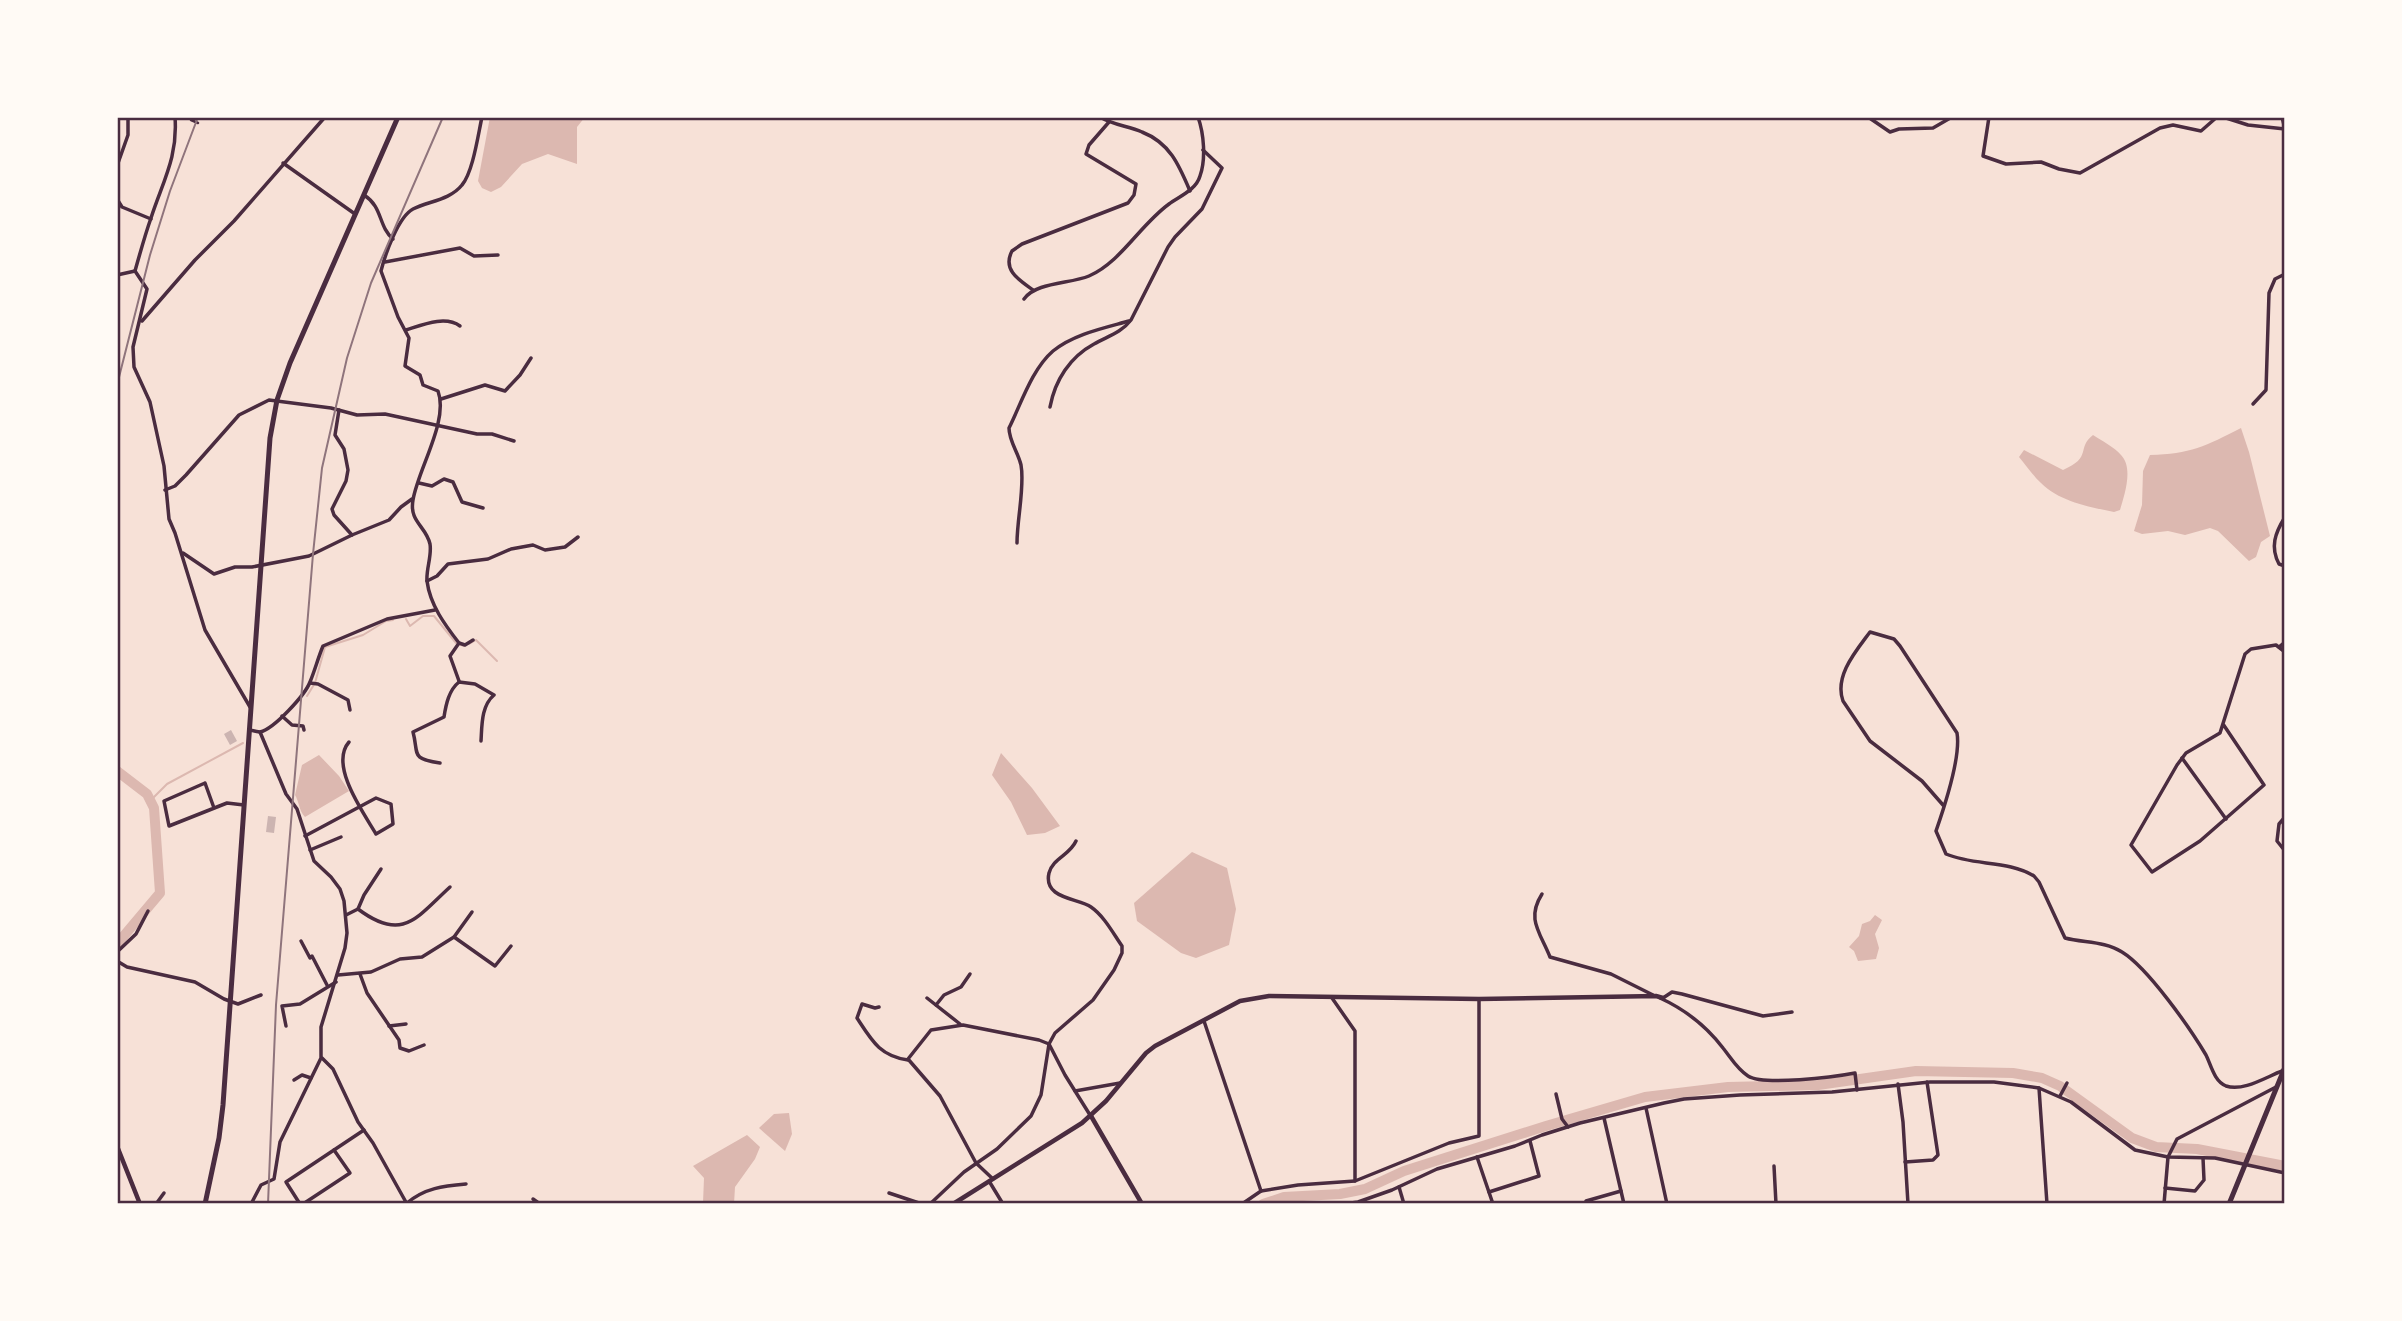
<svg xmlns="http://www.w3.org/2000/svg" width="2402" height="1321" font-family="Montserrat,sans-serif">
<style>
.water{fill:#dcb8b0}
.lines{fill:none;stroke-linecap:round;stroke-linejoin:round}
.stream{stroke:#dcb8b0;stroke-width:2}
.river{stroke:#dcb8b0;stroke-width:10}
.building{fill:#ccb4b1}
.pedestrian{stroke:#4a2c40;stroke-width:2.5}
.minor{stroke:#4a2c40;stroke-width:3.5}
.tertiary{stroke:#4a2c40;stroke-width:4.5}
.secondary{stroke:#4a2c40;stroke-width:4.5}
.primary{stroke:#4a2c40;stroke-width:5}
.trunk{stroke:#4a2c40;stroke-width:5}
.rail{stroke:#8f747c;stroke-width:2}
.neatline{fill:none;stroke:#4a2c40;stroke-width:2.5}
</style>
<rect width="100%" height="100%" fill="#f7e1d7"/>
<g class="water">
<path d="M490 117H585L577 127V164L548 154 522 164 501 187 491 192 482 188 478 181Z"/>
<path d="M2241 428 2249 452 2270 536 2261 542 2256 557 2249 561 2218 531 2210 528 2185 535 2168 531 2142 534 2134 531 2142 505 2143 471 2150 455C2190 454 2206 446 2241 428Z"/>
<path d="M2093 435C2102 441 2114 447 2121 455 2134 468 2124 496 2120 510L2114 512C2090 507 2060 502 2041 483 2033 476 2026 465 2019 457L2024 450 2063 470C2093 457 2076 448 2093 435Z"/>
<path d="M1001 753 1032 788 1060 826 1045 833 1027 835 1011 802 992 775Z"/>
<path d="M319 755 339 776 349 791 305 817C299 811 299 801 295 795L302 765Z"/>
<path d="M1192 852 1227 868 1236 909 1229 945 1196 958 1181 953 1137 921 1134 903Z"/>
<path d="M1875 915 1882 920 1875 934 1879 948 1876 959 1858 961 1854 951 1849 947 1859 936 1862 924 1870 921Z"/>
<path d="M789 1113 792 1134 785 1151 759 1128 774 1114Z"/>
<path d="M747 1135 760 1147 755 1159 735 1187 734 1204 703 1203 704 1178 693 1166Z"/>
</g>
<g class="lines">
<g class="stream">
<path d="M406 619 410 626 423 616H434L456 643 464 646"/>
<path d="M469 644 476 640 497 661"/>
<path d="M307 696 315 683 325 647 363 635 386 621 393 620"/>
<path d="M151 800 167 784 243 743"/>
</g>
<g class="river">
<path d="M117 771 147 794 154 808 160 893 117 944"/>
<path d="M1263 1204 1284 1197 1340 1194 1365 1189 1404 1171 1546 1126 1645 1097 1728 1087 1818 1085 1916 1071 2013 1073 2042 1078 2060 1086 2132 1138 2156 1147 2197 1149 2285 1166"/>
</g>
</g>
<g class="building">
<path d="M231 730 237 741 230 745 224 734Z"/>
<path d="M268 816 276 817 274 833 266 832Z"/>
</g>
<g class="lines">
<path class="pedestrian" d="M191 120 198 123"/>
<g class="minor">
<path d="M1100 117C1113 125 1128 126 1142 132 1170 143 1179 165 1190 191"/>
<path d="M1868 117 1890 132 1899 129 1933 128 1952 117"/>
<path d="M1989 117 1983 156 2006 164 2041 162 2059 169 2080 173 2160 128 2173 125 2201 131 2217 117"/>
<path d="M2223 117 2248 125 2285 129 2282 117"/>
<path d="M283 163 355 214"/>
<path d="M117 166 128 135V117"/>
<path d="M364 195C383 207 378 226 393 239"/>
<path d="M117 199 122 207 151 219"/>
<path d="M385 262 460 248 474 256 498 255"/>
<path d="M135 271 147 289 133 347 134 367 150 402 164 466 169 519 175 533 205 630 250 707"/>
<path d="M135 271C140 253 145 235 151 218 163 181 178 157 175 117"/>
<path d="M117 275 135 271"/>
<path d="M1033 290C1019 280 1002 270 1012 251L1022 244 1128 203 1134 195 1136 184 1086 154 1089 145 1109 122"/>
<path d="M1024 299C1036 282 1070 284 1089 276 1121 262 1140 225 1169 204 1180 196 1196 190 1200 176 1206 159 1204 134 1198 117"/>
<path d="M142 321 195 260 234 221 325 117"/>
<path d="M406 330C422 325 445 315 460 326"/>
<path d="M441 399 485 385 505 391 520 375 531 358"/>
<path d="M2253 404 2266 390 2269 293 2275 279 2285 274"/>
<path d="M1050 407C1055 380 1070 357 1094 344 1108 336 1121 333 1131 320L1168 247 1175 237 1202 209 1222 168 1203 150"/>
<path d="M339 410 335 435 344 449 348 470 346 481 332 509 334 515 352 535"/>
<path d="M419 483 432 486 444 479 453 482 462 502 483 508"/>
<path d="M165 490 175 486 186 475 239 415 269 400 331 408 357 415 385 414 477 434H492L514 441"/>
<path d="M2285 517C2275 533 2270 547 2279 564L2285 566"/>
<path d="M1017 543C1017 519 1025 486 1021 465 1018 452 1009 441 1009 428 1021 404 1032 369 1053 351 1074 334 1104 328 1129 321"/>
<path d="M183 553 214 574 235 567H252L309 556 352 535 389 520 401 507 412 499"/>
<path d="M427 581 437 576 448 564 488 559 511 549 533 545 545 550 565 547 578 537"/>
<path d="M473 640 465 645 459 643C445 625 430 605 427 581 426 569 432 556 430 544 426 526 409 522 413 500 418 469 449 421 438 391L423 385 420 375 405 366 409 338 398 317 381 271C385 255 398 217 413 209 429 201 450 200 462 185 473 172 478 135 482 117"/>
<path d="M2279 647 2285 642"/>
<path d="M459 681 450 656 459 643"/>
<path d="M310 683 318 684 348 700 350 710"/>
<path d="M282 716 292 725 303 726 304 730"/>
<path d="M2223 724 2264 785 2200 841 2152 872 2131 845 2177 765 2186 753 2220 733 2245 654 2251 649 2276 645 2285 652"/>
<path d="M249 730C250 730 259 732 260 732 274 729 305 695 310 682 315 670 318 658 323 646L387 619 435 610"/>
<path d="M2182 758 2226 819"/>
<path d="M440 763C410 759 419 754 413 732L444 717C446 704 449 690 459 682L475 684 494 695C481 706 482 726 481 741"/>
<path d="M1943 805 1922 781 1870 741 1843 701C1834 676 1856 651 1870 632L1894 639 1900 646 1957 733C1961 756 1944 808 1936 831L1946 854C1974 866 2008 860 2034 876L2039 882 2065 938C2084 943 2105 941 2122 952 2148 968 2190 1028 2206 1055 2211 1065 2214 1081 2226 1086 2243 1092 2266 1077 2282 1071"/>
<path d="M214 808 205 783 164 801 169 826 227 803 244 805"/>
<path d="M2285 817 2279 824 2277 841 2285 851"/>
<path d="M305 836 376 798 391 804 393 824 376 834C363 812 329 765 349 742"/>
<path d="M310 850 341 837"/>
<path d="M381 869 364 895 358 909C403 943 417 917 450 887"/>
<path d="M1542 894C1526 919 1540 932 1550 957L1611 974 1653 995"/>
<path d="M346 915 358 909"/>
<path d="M454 937 495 966 511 946"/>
<path d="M301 941 310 958 312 956 327 985"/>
<path d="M117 952 136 934 148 911"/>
<path d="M117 961 127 967 195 982 224 999 238 1004 261 995"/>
<path d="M360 974 367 993 399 1040 400 1048 409 1051 424 1045"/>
<path d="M338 975 371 972 400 959 422 957 454 937 472 912"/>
<path d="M927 998 960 1024"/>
<path d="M1332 998 1355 1031V1181"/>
<path d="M1660 998C1684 1009 1707 1027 1723 1048 1731 1058 1737 1069 1748 1076 1764 1086 1834 1077 1855 1073L1857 1090"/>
<path d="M1663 998 1672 992 1682 994 1763 1016 1792 1012"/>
<path d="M936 1005 944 995 961 987 970 974"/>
<path d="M879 1007 875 1008 862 1004 857 1018C872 1041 880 1056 908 1060"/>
<path d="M1204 1021 1261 1191"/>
<path d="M286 1026 282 1006 300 1004 336 982"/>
<path d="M389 1026 406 1024"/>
<path d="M322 1058 333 1069 358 1122 373 1143 407 1204"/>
<path d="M294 1080 302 1075 311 1078"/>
<path d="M1898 1084 1903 1122 1908 1204"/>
<path d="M2039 1088 2047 1204"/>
<path d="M1075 1091 1120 1083"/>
<path d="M1556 1094 1562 1119 1568 1127"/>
<path d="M2060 1096 2067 1083"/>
<path d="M1646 1108 1667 1204"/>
<path d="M1604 1118 1624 1204"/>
<path d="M1477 1157 1493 1204"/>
<path d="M1905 1162 1933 1160 1938 1155 1927 1082"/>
<path d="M1774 1166 1776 1204"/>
<path d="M993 1179 976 1163 940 1096 908 1059 931 1030 963 1025 1039 1040 1049 1044 1065 1075 1090 1115"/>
<path d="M989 1181 1003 1204"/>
<path d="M1399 1187 1404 1204"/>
<path d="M2165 1188 2195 1191 2204 1180 2203 1158"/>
<path d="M1489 1192 1539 1176 1530 1141"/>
<path d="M889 1193 922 1204"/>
<path d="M533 1199 540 1204"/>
<path d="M407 1203C425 1188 443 1186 466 1184"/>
<path d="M156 1204 164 1193"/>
<path d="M251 1204 261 1185 274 1179 280 1142 321 1058V1027L345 948 347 933 344 901 340 889 331 877 314 861 297 809 286 794 260 732"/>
<path d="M300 1204 286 1182 364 1130"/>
<path d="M303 1204 350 1173 334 1150"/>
<path d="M930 1204 964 1172 997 1149 1031 1116 1041 1095 1049 1044 1055 1033 1093 1000 1114 970 1122 953V946C1113 933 1104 916 1091 907 1078 898 1043 899 1049 873 1053 858 1070 855 1076 841"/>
<path d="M1242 1204 1261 1191 1298 1185 1355 1181 1449 1143 1479 1136V999"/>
<path d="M1344 1204 1358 1202 1392 1190 1437 1169 1515 1146 1542 1135 1580 1123 1664 1103 1684 1099 1740 1095 1832 1092 1930 1082H1994L2039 1088 2071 1102 2135 1150 2168 1157 2215 1158 2285 1173"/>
<path d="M1585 1204 1586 1201 1621 1191"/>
<path d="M2164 1204 2168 1157 2177 1139 2276 1087"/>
</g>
<g class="tertiary">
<path d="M1091 1116 1142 1204"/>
<path d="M953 1204 1082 1123 1106 1101 1146 1053 1155 1046 1240 1001 1269 996 1479 999 1656 996 1663 998"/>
</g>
<path class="secondary" d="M117 1146 140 1204"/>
<path class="primary" d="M2229 1204 2285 1067"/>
<path class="trunk" d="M205 1204 219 1138 223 1105 270 438 277 400 290 363 398 117"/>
<g class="rail">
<path d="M117 385 150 255 170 191 198 117"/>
<path d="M268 1204 276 1005 313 554 322 468 347 358 371 283 443 117"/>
</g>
</g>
<rect width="2402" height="1321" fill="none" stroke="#fffaf5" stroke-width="238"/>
<rect x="119" y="119" width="2164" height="1083" class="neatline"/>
</svg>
